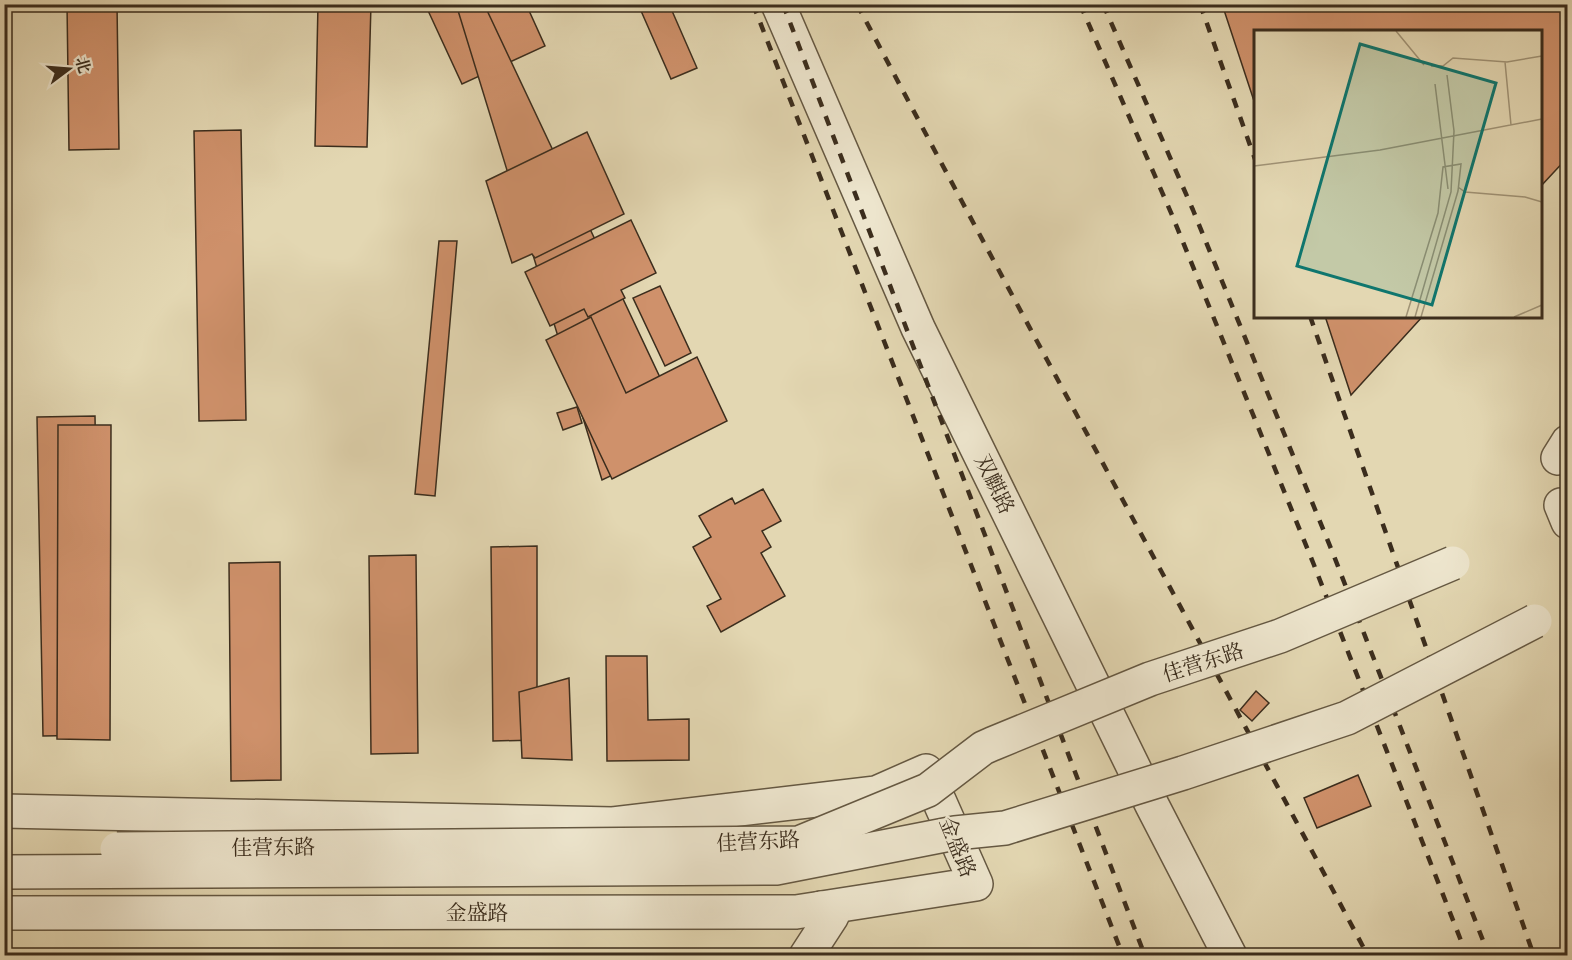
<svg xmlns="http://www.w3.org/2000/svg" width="1572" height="960" font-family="'EB Garamond','Noto Serif SC',serif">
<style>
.building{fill:#cf916b;stroke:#3b2d1d;stroke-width:1.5}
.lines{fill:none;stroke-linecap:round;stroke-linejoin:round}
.minor-casing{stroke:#655842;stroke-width:36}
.minor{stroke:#ede5cd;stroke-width:33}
.rail{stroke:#3b2d1d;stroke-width:4.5;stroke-dasharray:10 10;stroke-linecap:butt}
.minor-bridge-casing{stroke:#655842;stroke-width:36;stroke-linecap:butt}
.minor-bridge{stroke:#ede5cd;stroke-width:33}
.labels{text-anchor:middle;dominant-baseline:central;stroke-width:4.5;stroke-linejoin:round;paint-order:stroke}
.street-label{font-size:21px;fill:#3b2d1d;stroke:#ede5cd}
.inset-road{fill:none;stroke:#a09376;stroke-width:1.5}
.view{fill:#0f766e;fill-opacity:0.15;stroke:#0f766e;stroke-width:3}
.inset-edge{fill:none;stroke:#3b2d1d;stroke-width:3}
</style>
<rect width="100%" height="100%" fill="#e3d7b2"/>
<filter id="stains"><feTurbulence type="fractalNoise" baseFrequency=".00333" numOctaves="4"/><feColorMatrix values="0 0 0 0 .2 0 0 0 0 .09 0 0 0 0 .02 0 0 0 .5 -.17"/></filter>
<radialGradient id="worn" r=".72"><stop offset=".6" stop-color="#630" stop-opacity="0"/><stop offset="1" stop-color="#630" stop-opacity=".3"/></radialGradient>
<g class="building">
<path d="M67 4H117L119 149 69 150Z"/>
<path d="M318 4H371L367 147 315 146Z"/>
<path d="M425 4H526L545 46 462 84Z"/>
<path d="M456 4H484L689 439 602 480Z"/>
<path d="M638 4H669L697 68 671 79Z"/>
<path d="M1222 4H1568V157L1540 187V32H1256V107Z"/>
<path d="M241 130 246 420 199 421 194 131Z"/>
<path d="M587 132 624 214 535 258 532 254 512 263 486 181Z"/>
<path d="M631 220 656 273 621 290 625 298 588 317 584 309 550 326 525 272Z"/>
<path d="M439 241H457L435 496 415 494Z"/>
<path d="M660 286 691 353 665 366 633 298Z"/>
<path d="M1325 316H1423L1351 395Z"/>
<path d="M591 317 626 393 697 357 727 421 612 479 546 340Z"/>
<path d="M577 407 582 423 563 430 557 413Z"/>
<path d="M95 416 100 735 43 736 37 417Z"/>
<path d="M58 425H111L110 740 57 739Z"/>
<path d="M763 489 781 521 762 531 771 547 761 553 785 596 721 632 707 606 721 599 693 547 711 537 699 516 732 498 735 504Z"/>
<path d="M537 546V740L493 741 491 547Z"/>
<path d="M416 555 418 753 371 754 369 556Z"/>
<path d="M280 562 281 780 231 781 229 563Z"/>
<path d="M606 656H647L648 720 689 719V760L607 761Z"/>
<path d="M569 678 572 760 522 758 519 692Z"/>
<path d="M1256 691 1269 703 1252 721 1240 710Z"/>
<path d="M1358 775 1371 806 1317 828 1304 798Z"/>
</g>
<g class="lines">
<g class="minor-casing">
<g id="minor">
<path d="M778 4 918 328 1152 805 1230 956"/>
<path d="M1558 458 1568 442"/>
<path d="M1561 505 1568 522"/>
<path d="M4 811 613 824 876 793 926 771 976 884 796 912 4 913"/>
<path d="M806 956 832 916 821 908"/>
</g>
</g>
<use href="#minor" class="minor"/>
<g class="rail">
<path d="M753 4 1123 956"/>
<path d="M783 4 1145 956"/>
<path d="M857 4C1025 323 1199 638 1368 956"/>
<path d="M1080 4 1172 215 1314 565 1467 956"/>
<path d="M1103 4 1193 210 1334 556 1489 956"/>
<path d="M1200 4 1256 162"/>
<path d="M1310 316 1534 956"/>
</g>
<g class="minor-bridge-casing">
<g id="minor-bridge">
<path d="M117 849 799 843 928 790 983 748 992 744 1150 679 1280 636 1453 563"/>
<path d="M4 872 776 868 955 833 1005 828 1183 773 1347 718 1535 621"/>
</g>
</g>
<use href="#minor-bridge" class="minor-bridge"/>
</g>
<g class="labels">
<g class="street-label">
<text transform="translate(995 484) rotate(64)">双麒路</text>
<text transform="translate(1203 662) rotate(-18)">佳营东路</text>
<text transform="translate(758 841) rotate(-3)">佳营东路</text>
<text transform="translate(273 847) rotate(-1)">佳营东路</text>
<text transform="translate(958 847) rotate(68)">金盛路</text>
<text x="477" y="912">金盛路</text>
</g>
</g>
<g transform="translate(1254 30)">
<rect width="288" height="288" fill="#e3d7b2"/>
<path class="inset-road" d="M142 1 170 35M251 32 257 95M177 36H189L199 28 253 32 288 26M181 54 194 159M0 136 126 120 288 89M204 157 211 162 271 167 288 172M152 287 184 183 189 137 207 134 204 161 167 287M161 287 197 162 200 101 193 45M260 287 288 275"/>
<path class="view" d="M106 14 242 53 178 275 43 236Z"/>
<rect width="288" height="288" class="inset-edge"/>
</g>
<rect width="1572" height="960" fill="none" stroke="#e3d7b2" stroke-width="24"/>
<rect x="6" y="6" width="1560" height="948" fill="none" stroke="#3b2d1d" stroke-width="3"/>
<rect x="12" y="12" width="1548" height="936" fill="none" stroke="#3b2d1d" stroke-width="1.5"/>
<g transform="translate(69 69) rotate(74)" stroke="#ede5cd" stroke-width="4.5" paint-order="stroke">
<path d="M0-4.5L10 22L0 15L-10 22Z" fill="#3b2d1d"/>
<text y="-9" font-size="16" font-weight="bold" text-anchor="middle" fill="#3b2d1d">北</text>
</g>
<rect width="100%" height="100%" filter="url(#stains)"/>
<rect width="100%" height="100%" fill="url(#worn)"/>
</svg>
